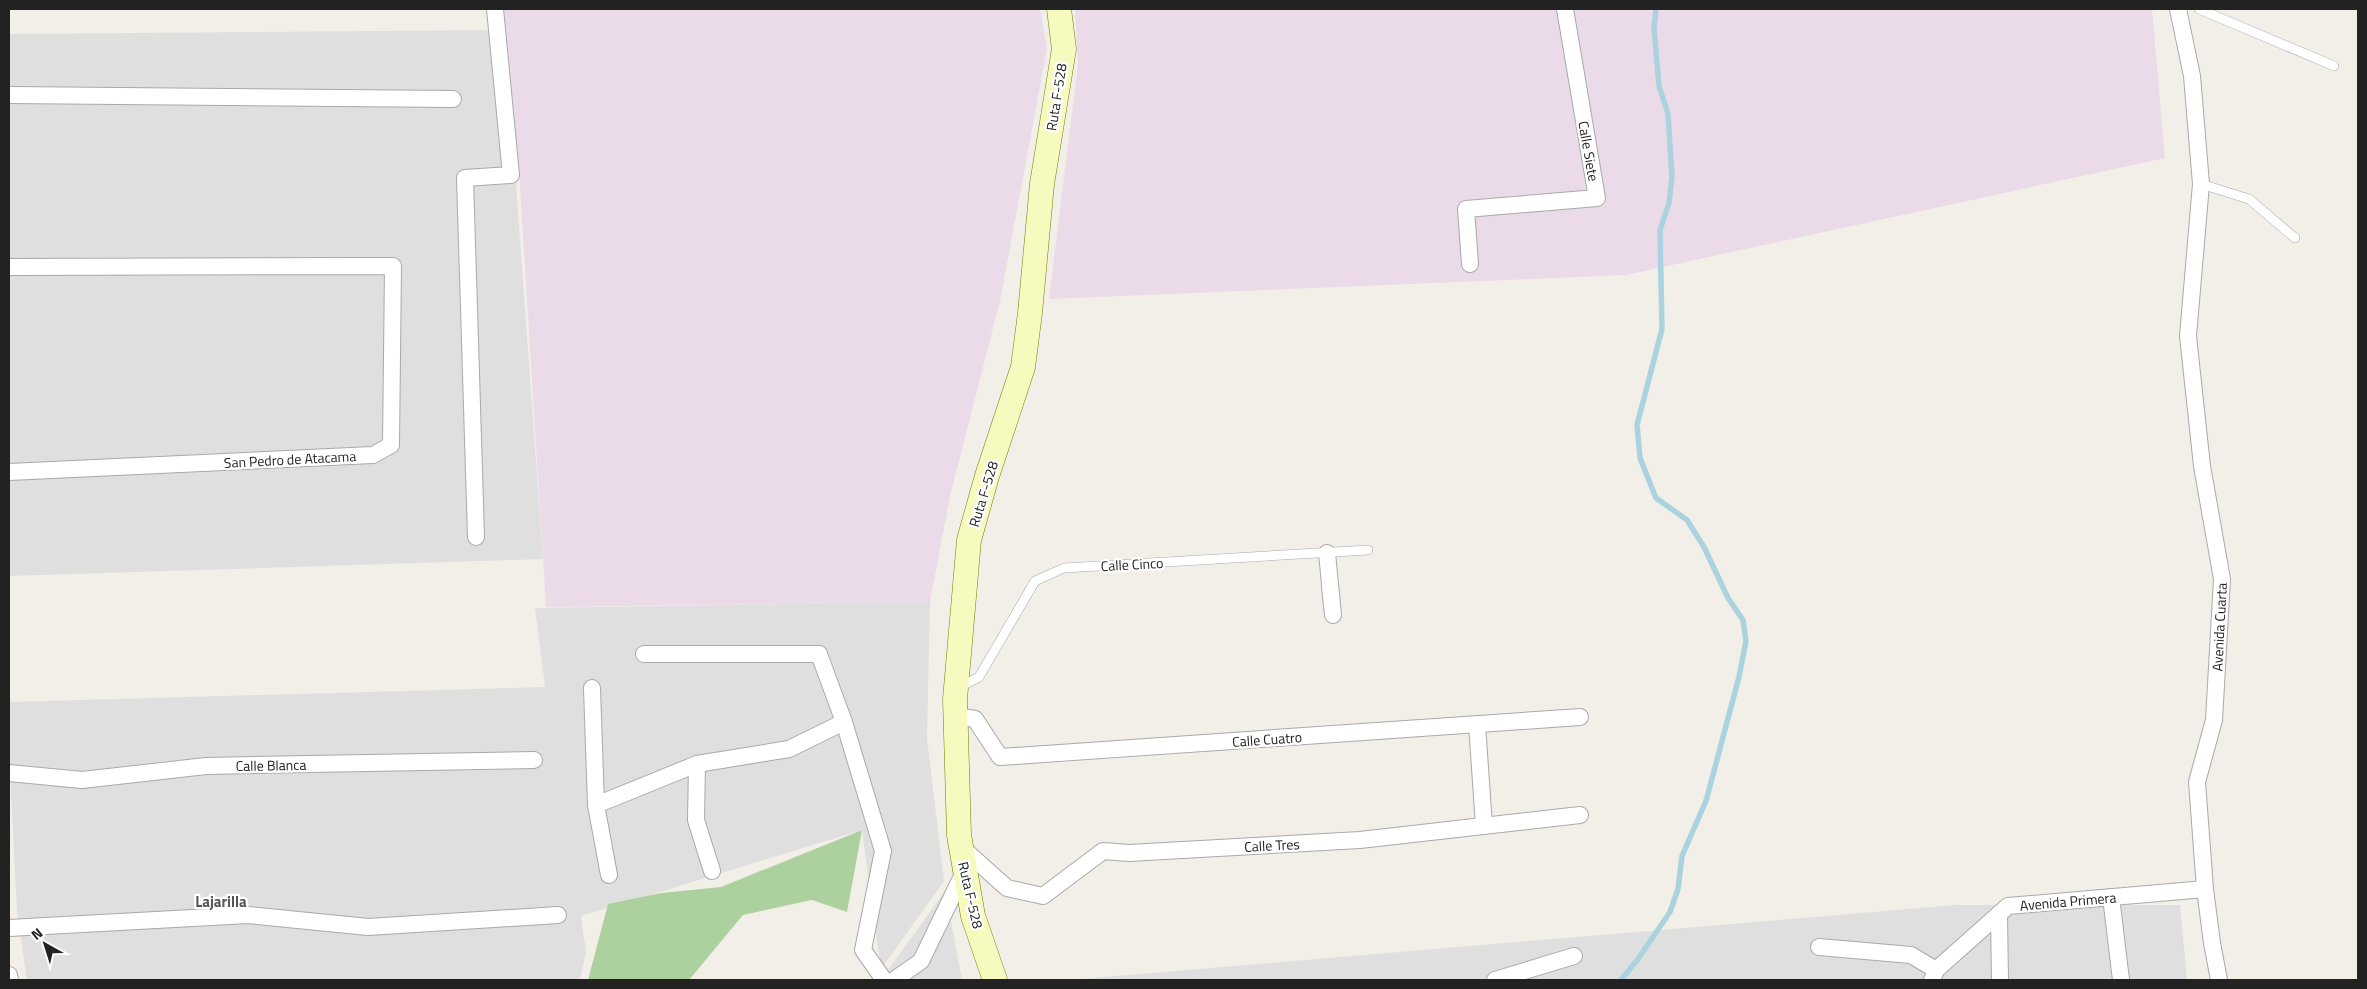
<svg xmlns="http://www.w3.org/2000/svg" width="2367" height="989" font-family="'Titillium Web',sans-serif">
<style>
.residential{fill:#e0dfdf}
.industrial{fill:#ebdbe8}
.forest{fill:#add19e}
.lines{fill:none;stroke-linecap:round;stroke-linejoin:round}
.stream{stroke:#aad3df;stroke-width:5.5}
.lane-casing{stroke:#a9a9a9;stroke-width:10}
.street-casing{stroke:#a9a9a9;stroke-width:18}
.secondary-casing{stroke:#707d05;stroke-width:25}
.lane{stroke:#fff;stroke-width:9}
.street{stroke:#fff;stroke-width:16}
.secondary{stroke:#f7fabf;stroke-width:24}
.labels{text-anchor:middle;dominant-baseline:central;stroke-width:4.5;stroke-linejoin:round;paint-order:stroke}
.street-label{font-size:14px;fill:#222;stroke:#fff}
.neighbourhood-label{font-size:15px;font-weight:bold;fill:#555;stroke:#fff}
</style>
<rect width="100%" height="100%" fill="#f2efe9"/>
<g class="residential">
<path d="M505 30 543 559 9 576V34Z"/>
<path d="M930 602 927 738 944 881 881 969 862 830 581 916 586 952 580 980H27L17 912 9 749V702L545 687 535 608Z"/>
<path d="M945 891 962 980H881Z"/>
<path d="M1956 905H2180L2187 980H1069Z"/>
</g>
<g class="industrial">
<path d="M503 9H1040L1047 49 1000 301 950 496 930 602 546 607 520 186Z"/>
<path d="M1075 9H2152L2165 158 1626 275 1049 299 1078 64Z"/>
</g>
<path class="forest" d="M862 830 847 912 812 900 743 915 689 980H588L608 904 661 893 721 887Z"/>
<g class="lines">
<path class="stream" d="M1621 980 1638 959 1670 912 1678 889 1682 856 1706 801 1739 677 1746 641 1743 620 1728 598 1704 547 1687 520 1656 498 1640 458 1637 425 1662 329 1660 230 1669 203 1672 177 1668 114 1659 86 1654 28 1656 9"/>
<g class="lane-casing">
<g id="lane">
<path d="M2199 9 2334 66"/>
<path d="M2201 184 2249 199 2295 238"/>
<path d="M958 688 979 677 1035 581 1064 568 1368 550"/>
</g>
</g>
<g class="street-casing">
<g id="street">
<path d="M2178 9 2192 76 2201 184 2188 336 2202 466 2222 579 2214 720 2197 782 2205 889 2212 943 2219 980"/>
<path d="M9 95 453 99"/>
<path d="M1470 264 1466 209 1597 198 1565 9"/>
<path d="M9 267 393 266 391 445 373 455 9 472"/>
<path d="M476 537 465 178 511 175 495 9"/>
<path d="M1327 553 1333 615 1330 587"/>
<path d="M644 654H819L844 722"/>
<path d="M592 688 596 805"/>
<path d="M956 716 975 719 1000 757 1580 717"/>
<path d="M1477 724 1484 826"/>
<path d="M697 764 696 820 712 871"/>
<path d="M9 773 82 780 206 766 534 760"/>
<path d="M960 846 1007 888 1043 896 1103 851 1129 853 1360 840 1580 815"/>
<path d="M609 875 596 805 697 764 789 749 844 722 883 851 863 950 884 980"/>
<path d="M2111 897 2121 980"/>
<path d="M1999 914 2000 980"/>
<path d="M9 928 248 915 368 927 558 915"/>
<path d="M1819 947 1911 955 1936 970"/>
<path d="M9 975 10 980"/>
<path d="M894 980 921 961 964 872"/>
<path d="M1495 980 1574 956"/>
<path d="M1932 980 1936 970 2008 906 2205 889"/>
</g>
</g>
<g class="secondary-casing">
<path id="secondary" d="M995 980 973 916 959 835 955 699 969 540 987 476 1023 367 1030 313 1042 184 1064 49 1059 9"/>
</g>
<use href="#lane" class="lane"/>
<use href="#street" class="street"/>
<use href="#secondary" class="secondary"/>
</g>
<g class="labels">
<g class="street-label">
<text transform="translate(1056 97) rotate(-81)">Ruta F-528</text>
<text transform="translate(1589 151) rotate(80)">Calle Siete</text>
<text transform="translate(290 459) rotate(-3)">San Pedro de Atacama</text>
<text transform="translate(983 494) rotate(-73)">Ruta F-528</text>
<text transform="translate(1132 564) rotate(-3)">Calle Cinco</text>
<text transform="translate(2219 627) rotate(-87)">Avenida Cuarta</text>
<text transform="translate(1267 739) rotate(-4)">Calle Cuatro</text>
<text transform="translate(271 765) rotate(-1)">Calle Blanca</text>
<text transform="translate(1272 845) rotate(-3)">Calle Tres</text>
<text transform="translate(971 895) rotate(77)">Ruta F-528</text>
<text transform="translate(2068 901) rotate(-5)">Avenida Primera</text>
</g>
<g class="neighbourhood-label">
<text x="221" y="901">Lajarilla</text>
</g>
</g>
<rect width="2367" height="989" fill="none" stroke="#222222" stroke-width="20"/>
<g transform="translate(45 944) rotate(321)" stroke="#ffffff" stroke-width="4" paint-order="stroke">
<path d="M0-4L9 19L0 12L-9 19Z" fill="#222222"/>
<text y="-8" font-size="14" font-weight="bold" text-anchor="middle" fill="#222222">N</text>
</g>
</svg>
